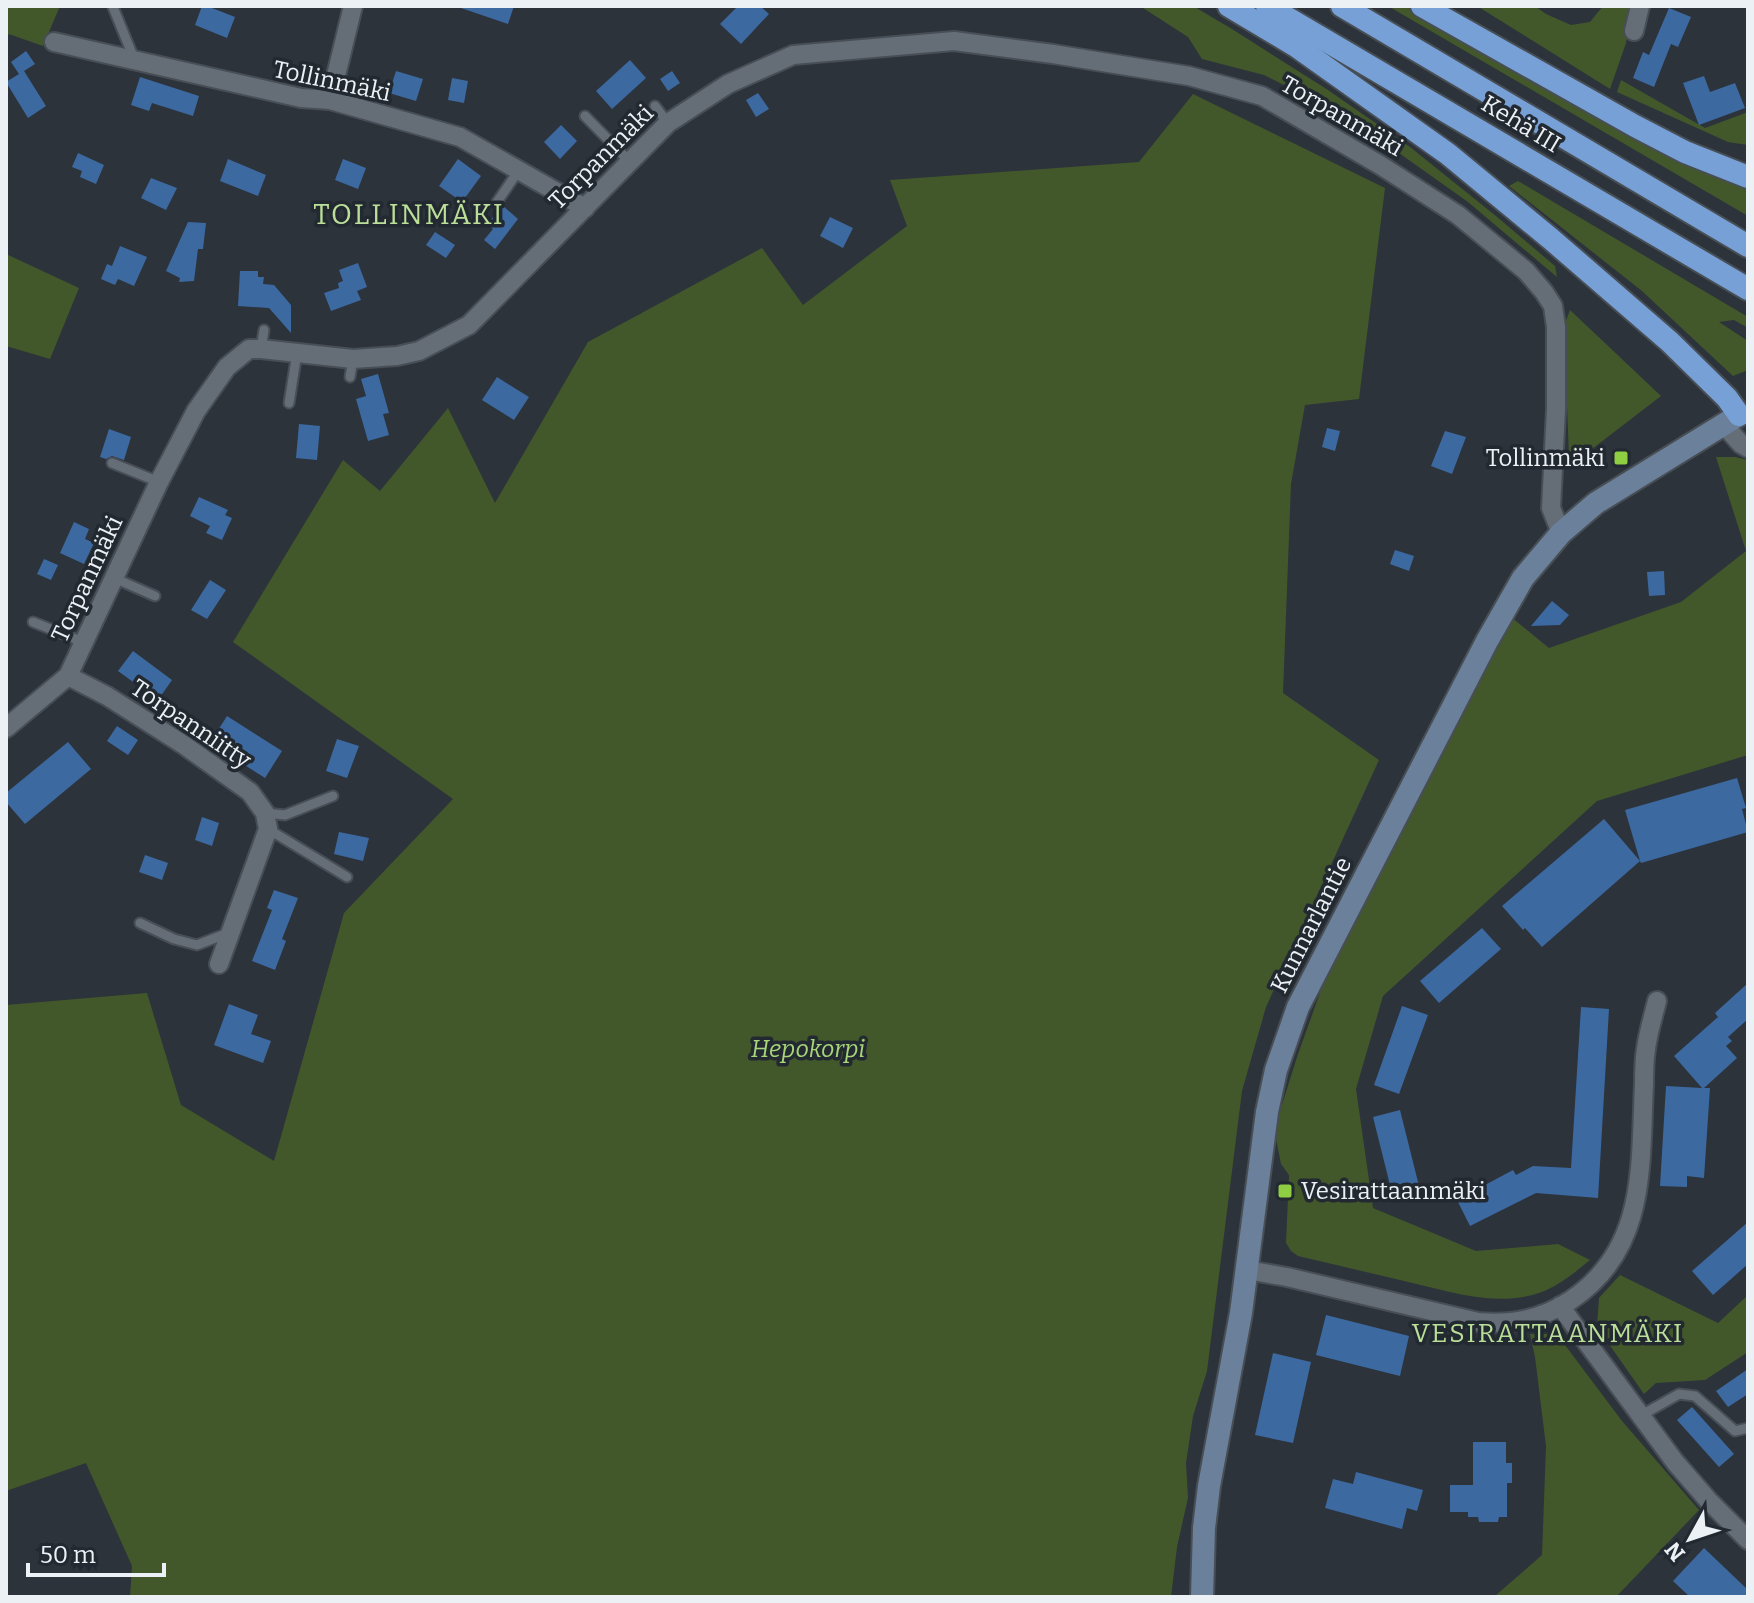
<svg xmlns="http://www.w3.org/2000/svg" width="1754" height="1603" font-family="Bitter,serif">
<style>
.green{fill:#42582b}
.building{fill:#3d69a1}
.lines{fill:none;stroke-linecap:round;stroke-linejoin:round}
.service-casing{stroke:#484e55;stroke-width:13}
.minor-casing{stroke:#484e55;stroke-width:22}
.secondary-casing{stroke:#484e55;stroke-width:26}
.trunk-casing{stroke:#484e55;stroke-width:26}
.service{stroke:#656d77;stroke-width:9}
.minor{stroke:#656d77;stroke-width:18}
.secondary{stroke:#6b809a;stroke-width:22}
.trunk{stroke:#76a0d6;stroke-width:22}
.poi-dot{fill:#8fcd42;stroke:#222931;stroke-width:3}
.labels{text-anchor:middle;dominant-baseline:central;stroke-width:7;stroke-linejoin:round;paint-order:stroke}
.street-label{font-size:24px;fill:#ecf1f6;stroke:#222931}
.poi-label{font-size:24px;fill:#ecf1f6;stroke:#222931;text-anchor:end}
.park-label{font-size:24px;font-style:italic;fill:#a7d577;stroke:#222931}
.neighbourhood-label{font-size:26px;letter-spacing:2px;fill:#bbdf99;stroke:#222931}
.quarter-label{font-size:28px;letter-spacing:2px;fill:#bbdf99;stroke:#222931}
</style>
<rect width="100%" height="100%" fill="#2c333b"/>
<g class="green">
<path d="M6 6H60L43 46 9 34 6 39Z"/>
<path d="M1140 6H1193L1232 29 1328 90 1410 147 1496 216 1555 266 1557 277 1468 202 1399 153 1318 102 1264 75 1202 59 1188 37Z"/>
<path d="M1388 6H1406L1549 92 1642 142 1748 187V216Z"/>
<path d="M1477 6H1535L1546 14 1571 25 1590 22 1603 6H1632L1626 43 1610 89Z"/>
<path d="M1621 80 1705 128 1748 112V145L1728 142 1617 92Z"/>
<path d="M1193 94 1385 188 1359 399 1305 405 1291 484 1283 693 1379 760 1266 1007 1242 1091 1207 1371 1193 1416 1186 1463 1188 1498 1177 1547 1171 1597H130L132 1566 86 1463 6 1491V1005L147 993 181 1105 274 1161 344 913 453 799 233 642 343 460 380 491 448 408 495 503 588 342 762 248 803 305 907 226 890 180 1139 162Z"/>
<path d="M1518 181 1748 317V328L1734 320 1719 322 1748 341V370L1733 376 1642 291 1509 186Z"/>
<path d="M6 254 79 288 50 359 6 346Z"/>
<path d="M1570 310 1661 396 1579 459 1569 457 1564 326Z"/>
<path d="M1716 457H1735L1748 460V755L1597 801 1383 996 1356 1089 1373 1208 1476 1251 1558 1244 1590 1260C1574 1273 1559 1286 1539 1293 1493 1308 1445 1290 1400 1280 1366 1272 1332 1264 1298 1256L1291 1251 1286 1243 1289 1175 1281 1164 1276 1139 1279 1114 1298 1054 1326 976 1511 617 1549 648 1681 602 1746 551Z"/>
<path d="M1620 1275 1718 1323 1748 1295V1352L1705 1380 1656 1383 1644 1394 1597 1327 1599 1298Z"/>
<path d="M1530 1334H1550L1562 1341 1622 1421 1699 1510 1616 1597H1489L1495 1596 1542 1555 1546 1446 1535 1357Z"/>
</g>
<g class="building">
<path d="M202 6H207L235 17 227 38 195 25Z"/>
<path d="M462 6H514L508 24 461 8Z"/>
<path d="M738 6H760L769 14 741 44 720 24Z"/>
<path d="M1669 8 1691 17 1678 47 1671 44 1654 87 1633 78 1643 52 1649 55Z"/>
<path d="M26 51 35 64 24 71 46 106 28 118 6 82 19 74 11 62Z"/>
<path d="M630 60 646 78 612 109 596 91Z"/>
<path d="M396 71 423 79 416 101 389 93Z"/>
<path d="M672 71 680 83 668 91 660 79Z"/>
<path d="M1704 76 1710 92 1735 83 1745 108 1699 125 1683 83Z"/>
<path d="M140 77 199 96 193 116 152 103 149 111 131 105Z"/>
<path d="M452 78 468 81 464 103 448 100Z"/>
<path d="M758 93 769 109 756 117 746 100Z"/>
<path d="M561 125 577 141 560 159 544 142Z"/>
<path d="M78 153 104 165 96 184 80 177 82 171 72 167Z"/>
<path d="M228 159 266 175 258 196 220 181Z"/>
<path d="M343 159 366 168 358 189 335 180Z"/>
<path d="M458 159 481 176 462 202 439 186Z"/>
<path d="M151 178 177 188 166 210 141 198Z"/>
<path d="M503 206 518 219 495 249 484 240 493 229 487 224Z"/>
<path d="M830 217 853 228 843 248 820 236Z"/>
<path d="M188 222 206 223 203 249H198L194 281 179 282 180 278 166 271Z"/>
<path d="M435 232 455 245 446 258 426 245Z"/>
<path d="M120 246 147 257 134 286 118 279 115 285 101 279 107 264 112 266Z"/>
<path d="M358 263 367 287 357 291 361 300 331 311 324 293 339 288 338 283 343 281 339 270Z"/>
<path d="M240 271H258V277H264L263 284 274 285 291 305V333L269 308 238 306Z"/>
<path d="M378 374 389 413 383 414 389 435 368 441 356 399 366 396 361 379Z"/>
<path d="M497 377 529 397 514 420 482 400Z"/>
<path d="M299 424 320 426 317 460 296 458Z"/>
<path d="M1327 428 1340 431 1335 451 1322 447Z"/>
<path d="M109 429 131 437 124 460 112 456 106 459 100 457Z"/>
<path d="M1445 431 1466 437 1452 474 1431 466Z"/>
<path d="M199 497 228 510 225 515 232 518 222 540 206 533 210 526 190 516Z"/>
<path d="M74 522 89 529 85 539 94 543 84 564 60 553Z"/>
<path d="M1395 550 1414 556 1409 571 1390 564Z"/>
<path d="M44 559 58 565 51 580 37 574Z"/>
<path d="M1664 571 1665 595 1649 596 1647 572Z"/>
<path d="M210 580 226 590 207 619 191 610Z"/>
<path d="M1552 601 1569 615 1560 625 1531 626Z"/>
<path d="M133 651 172 680 158 700 118 671Z"/>
<path d="M227 716 282 751 265 778 210 743Z"/>
<path d="M117 726 138 740 128 755 107 741Z"/>
<path d="M337 739 359 746 347 778 326 771Z"/>
<path d="M68 742 91 769 25 824 6 802V793Z"/>
<path d="M1737 778 1746 808 1742 809 1748 832 1641 863 1640 861 1542 947 1525 928 1523 930 1502 906 1604 819 1640 861 1625 810Z"/>
<path d="M202 817 219 823 212 846 195 840Z"/>
<path d="M339 832 369 838 363 861 334 854Z"/>
<path d="M145 855 168 863 162 880 139 872Z"/>
<path d="M274 890 298 898 282 939 286 941 275 970 252 961 272 910 267 908Z"/>
<path d="M1482 928 1501 949 1439 1003 1420 981Z"/>
<path d="M1748 983V1019L1728 1037 1732 1041 1726 1046 1737 1058 1704 1088H1710L1704 1178 1687 1176V1187L1660 1186 1666 1086 1702 1088 1674 1056 1718 1017 1715 1013Z"/>
<path d="M229 1004 258 1015 251 1034 271 1041 263 1063 214 1045Z"/>
<path d="M1402 1006 1428 1015 1399 1094 1374 1085Z"/>
<path d="M1581 1007 1609 1009 1598 1198 1536 1193 1470 1226 1457 1200 1513 1170 1516 1175 1533 1166 1571 1168Z"/>
<path d="M1400 1110 1421 1194 1394 1201 1373 1117Z"/>
<path d="M1748 1222V1264L1713 1295 1692 1271Z"/>
<path d="M1326 1315 1409 1336 1400 1376 1316 1355Z"/>
<path d="M1273 1353 1311 1362 1293 1443 1255 1435Z"/>
<path d="M1748 1369V1394L1728 1407 1716 1391Z"/>
<path d="M1692 1407 1734 1454 1719 1467 1677 1420Z"/>
<path d="M1473 1442H1506V1463H1512V1483H1507V1517H1499L1498 1522H1479L1478 1517H1468V1512H1450V1485H1473Z"/>
<path d="M1356 1472 1423 1490 1417 1511 1407 1508 1402 1529 1325 1508 1333 1479 1353 1484Z"/>
<path d="M1704 1548 1748 1590V1597H1690L1673 1581Z"/>
</g>
<g class="lines">
<g class="service-casing">
<g id="service">
<path d="M113 7 135 61"/>
<path d="M655 106 668 123"/>
<path d="M585 116 630 162"/>
<path d="M497 202 519 170"/>
<path d="M261 349 264 330"/>
<path d="M350 377 353 359"/>
<path d="M289 403 297 353"/>
<path d="M112 463 159 482"/>
<path d="M114 578 155 596"/>
<path d="M33 622 83 642"/>
<path d="M265 813 285 815 333 796"/>
<path d="M268 829 347 877"/>
<path d="M140 923 174 939 197 945 228 933"/>
<path d="M1640 1416 1679 1394 1695 1396 1735 1431 1748 1428"/>
</g>
</g>
<g class="minor-casing">
<g id="minor">
<path d="M1634 31 1640 6"/>
<path d="M54 42 301 98 330 100 460 137 585 208"/>
<path d="M330 100 353 6"/>
<path d="M1724 425 1741 444 1748 448"/>
<path d="M68 676 107 696 184 745 250 792 265 813 268 829 219 964"/>
<path d="M6 728 68 676 159 482 196 411 227 367 249 349H261L353 359 397 356 419 351 469 325 668 123 728 84 793 55 954 41 1053 54 1189 76 1262 96 1380 165 1458 215 1526 271 1544 292 1553 306 1556 327V409L1551 508 1561 533"/>
<path d="M1247 1270 1287 1277 1478 1322C1513 1325 1542 1319 1571 1300 1647 1249 1640 1167 1644 1085 1644 1073 1644 1061 1646 1049 1648 1033 1653 1017 1657 1001"/>
<path d="M1560 1306 1675 1462 1708 1500 1748 1540"/>
</g>
</g>
<g class="secondary-casing">
<path id="secondary" d="M1202 1597 1204 1528 1209 1486 1241 1313 1267 1112 1276 1070 1298 1007 1487 641 1523 578 1561 533 1596 503 1739 415"/>
</g>
<g class="trunk-casing">
<g id="trunk">
<path d="M1229 6 1296 46 1448 154 1551 239 1670 342 1727 398 1739 415"/>
<path d="M1267 6 1748 289"/>
<path d="M1342 6 1748 246"/>
<path d="M1422 6 1635 126 1685 152 1748 177"/>
</g>
</g>
<use href="#service" class="service"/>
<use href="#minor" class="minor"/>
<use href="#secondary" class="secondary"/>
<use href="#trunk" class="trunk"/>
</g>
<g class="poi-dot">
<rect x="1613" y="450" width="16" height="16" rx="4"/>
<rect x="1277" y="1183" width="16" height="16" rx="4"/>
</g>
<g class="labels">
<g class="street-label">
<text transform="translate(332 81) rotate(12)">Tollinmäki</text>
<text transform="translate(1342 116) rotate(30)">Torpanmäki</text>
<text transform="translate(1521 124) rotate(31)">Kehä III</text>
<text transform="translate(601 157) rotate(-45)">Torpanmäki</text>
<text transform="translate(87 579) rotate(-65)">Torpanmäki</text>
<text transform="translate(191 724) rotate(34)">Torpanniitty</text>
<text transform="translate(1311 925) rotate(-63)">Kunnarlantie</text>
</g>
<g class="poi-label">
<text x="1605" y="458">Tollinmäki</text>
<text x="1301" y="1191" text-anchor="start">Vesirattaanmäki</text>
</g>
<g class="park-label">
<text x="808" y="1049">Hepokorpi</text>
</g>
<g class="neighbourhood-label">
<text x="1548" y="1333">VESIRATTAANMÄKI</text>
</g>
<g class="quarter-label">
<text x="409" y="214">TOLLINMÄKI</text>
</g>
</g>
<rect width="1754" height="1603" fill="none" stroke="#ecf1f6" stroke-width="16"/>
<g transform="translate(1690 1539) rotate(230)" stroke="#222931" stroke-width="6" paint-order="stroke">
<path d="M0-6L14 30L0 20L-14 30Z" fill="#ecf1f6"/>
<text y="-12" font-size="22" font-weight="bold" text-anchor="middle" fill="#ecf1f6">N</text>
</g>
<path d="M28 1563v12h136v-12" fill="none" stroke="#ecf1f6" stroke-width="4"/>
<text x="40" y="1563" font-size="24" fill="#ecf1f6" stroke="#222931" stroke-width="6" paint-order="stroke">50 m</text>
</svg>
